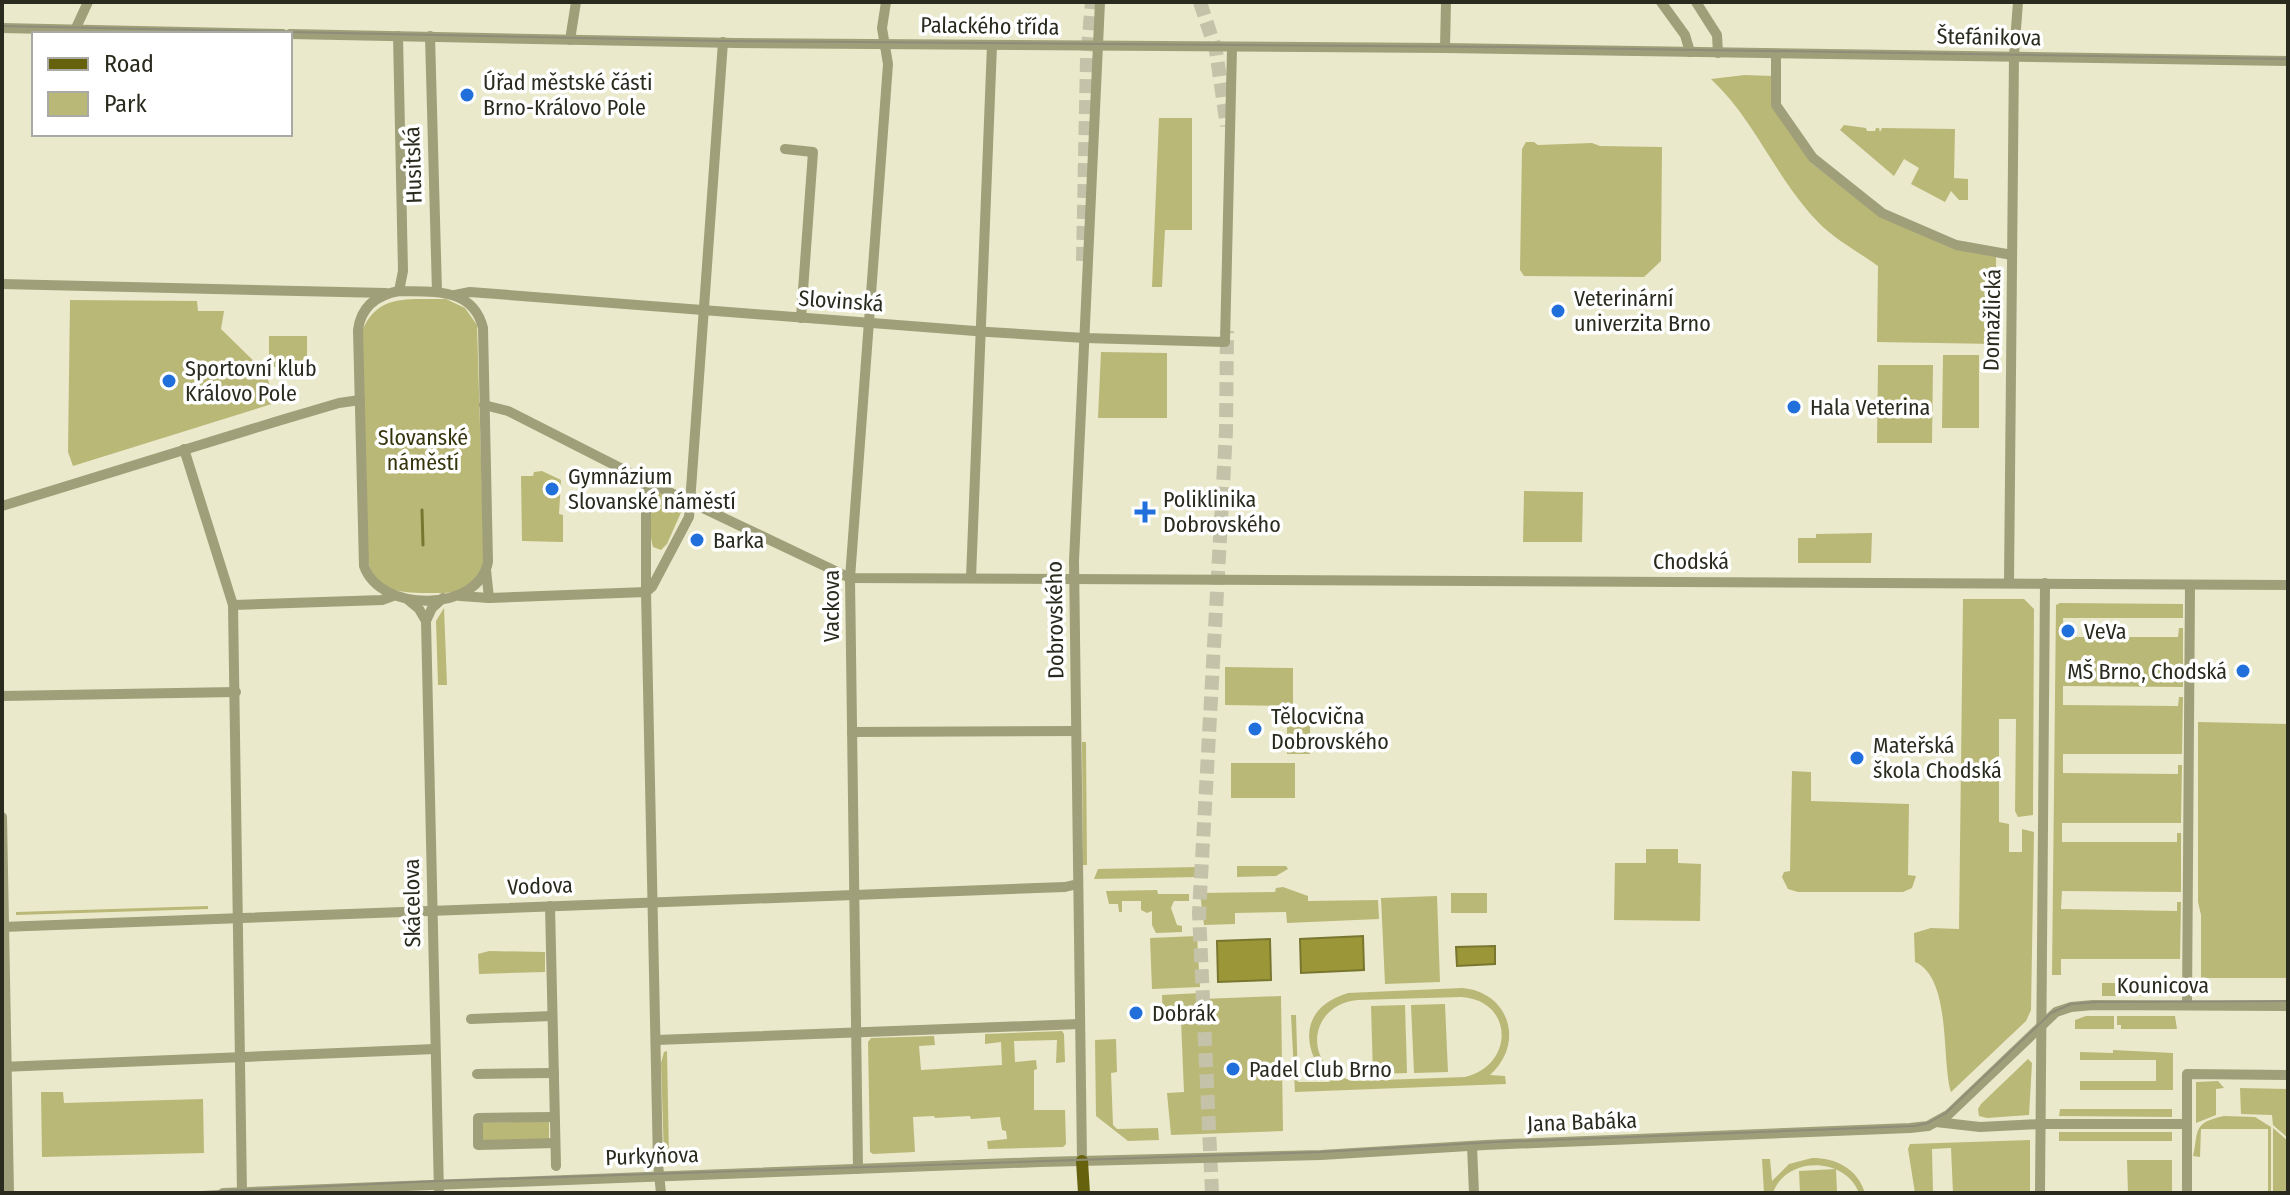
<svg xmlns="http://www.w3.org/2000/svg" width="2290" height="1195" font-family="'Fira Sans Condensed',sans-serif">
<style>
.green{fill:#bab877;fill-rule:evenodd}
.water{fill:#9b9738;stroke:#797630;stroke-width:2}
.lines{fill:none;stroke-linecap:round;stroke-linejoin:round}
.stream{stroke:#797630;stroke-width:3}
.highway-tunnel{stroke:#c4c3a9;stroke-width:14;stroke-dasharray:14 7;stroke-linecap:butt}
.minor{stroke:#9f9f79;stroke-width:10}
.major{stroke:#65610c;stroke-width:12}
.tram{stroke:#8e8d79;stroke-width:2}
.poi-dot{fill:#206fda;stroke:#fff;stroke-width:3}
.labels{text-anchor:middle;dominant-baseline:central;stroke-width:7;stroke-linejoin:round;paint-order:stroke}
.street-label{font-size:22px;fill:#2a2a1f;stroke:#fff}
.poi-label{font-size:22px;fill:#2a2a1f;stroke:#fff;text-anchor:start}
.park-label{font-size:22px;fill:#36340b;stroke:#fff}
</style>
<rect width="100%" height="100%" fill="#eae9cc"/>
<g class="green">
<path d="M1745 75 1773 76 1772 106 1811 163 1879 216 1953 249 1996 257V344L1877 342 1878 266C1859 252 1835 240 1818 222 1776 179 1755 120 1711 79Z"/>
<path d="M1159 118H1192V230H1165L1162 287H1152Z"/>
<path d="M1844 125 1866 128 1867 131H1875L1876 128H1879L1880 132 1882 128 1955 129 1954 178 1968 179V200H1959L1951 191 1945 202 1911 184 1919 168 1904 159 1894 176 1840 130Z"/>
<path d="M1526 142H1534L1538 145 1592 143 1600 146 1662 147 1661 261 1644 277 1524 276 1520 270 1522 149Z"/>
<path d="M446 299 465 308 477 325 484 561C482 570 476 581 468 587 458 594 443 593 431 593 404 593 373 593 368 559L362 331C378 292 411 300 446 299Z"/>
<path d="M70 300 197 301 198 311H224L221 329 266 373 275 403 73 466 68 452Z"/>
<rect x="269" y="336" width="38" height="31"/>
<path d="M1101 352 1167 353V418H1098Z"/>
<path d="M1943 355H1979V428H1942Z"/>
<path d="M1878 365H1933L1932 443H1877Z"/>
<path d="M542 471 561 480 559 514 563 515V542L522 541 521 476H533L534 472Z"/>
<path d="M1524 491 1583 492 1582 542H1523Z"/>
<path d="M658 492 678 502 683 508 667 544 661 550 653 547C649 533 648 506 654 494Z"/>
<path d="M1872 533 1871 563H1798V538H1816V534Z"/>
<path d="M1963 599H2024L2034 609 2033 815 2018 817 2015 811 2016 719H1999V822L2009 824V852H2022V829L2034 832 2031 1010 2026 1021 1951 1092C1941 1060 1952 978 1915 962L1914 933 1931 928 1959 929Z"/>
<path d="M2060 603 2183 604V618H2063L2064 637H2178L2179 628H2183V687L2063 686V705L2178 706 2179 697H2183L2182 754H2063V773L2178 774V765H2182L2181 823H2062V842H2177V833H2181V892L2062 891 2061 909 2177 911V902H2181L2180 959H2061V975H2052L2056 605Z"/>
<path d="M444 608 447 685H438L436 621Z"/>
<path d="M1225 667 1293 668V706L1225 705Z"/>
<rect x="1287" y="715" width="23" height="39"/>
<path d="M2198 722 2288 724V978H2201V915L2198 902Z"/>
<path d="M1082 742H1086L1087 865H1083Z"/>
<rect x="1231" y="763" width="64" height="35"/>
<path d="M1792 771 1811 772V801L1909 804 1908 875 1916 876 1912 888 1903 892H1798L1788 889 1782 877 1784 872 1790 871Z"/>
<path d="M1646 849H1678V863L1701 864 1700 921 1614 920 1615 863H1646Z"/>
<path d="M1237 866H1286L1288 869 1276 876 1237 877Z"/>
<path d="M1197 867V877L1094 879 1098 869Z"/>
<path d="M1283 887 1308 896V901L1378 900 1379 919 1287 923 1286 912 1235 913V924L1204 925 1200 893 1275 892 1276 888Z"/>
<path d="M1157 890 1158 894H1189V901H1174L1171 908 1177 925 1182 926V932L1156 933 1152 925V911L1147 913 1141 910V901H1122V912H1119L1118 904H1109L1106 891Z"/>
<rect x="1451" y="893" width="36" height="20"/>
<path d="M1437 896 1440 982 1385 984 1381 898Z"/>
<path d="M208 906V909L16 915V912Z"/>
<path d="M1197 936 1200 987 1152 989 1150 938Z"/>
<path d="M489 951 545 952V972L479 974 478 954Z"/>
<rect x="2102" y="983" width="34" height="13"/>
<path d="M2140 983H2176L2177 995 2140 996Z"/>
<path d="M1462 988C1510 992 1525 1044 1490 1075L1505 1076 1506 1084 1295 1092 1291 1015H1296L1298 1082H1330C1301 1050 1298 1008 1348 993ZM1461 997C1514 1000 1515 1065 1465 1077L1355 1081C1303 1072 1305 1005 1358 1000Z"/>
<path d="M1200 993 1201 999 1281 996 1283 1131 1171 1135 1167 1093 1184 1092 1181 1020 1163 1019 1162 995Z"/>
<path d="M1445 1004 1448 1072 1414 1073 1411 1005Z"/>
<path d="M1405 1005 1407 1073 1373 1074 1371 1006Z"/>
<path d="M2086 1016H2114V1029H2075V1020Z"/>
<path d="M2117 1016H2175L2177 1029H2121V1025H2117Z"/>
<path d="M1062 1031 1064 1034 1065 1062 1056 1063 1057 1040 1014 1041 1015 1062 1036 1060 1037 1069 1034 1070V1110H1065L1066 1144 1063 1147 988 1149 987 1141 1007 1139 1006 1131 1002 1130 1000 1117 971 1119 970 1116 935 1118 934 1116 913 1117 915 1152 873 1154 870 1152 868 1042 871 1038 934 1036 935 1045 919 1046 921 1070 1002 1065 1001 1042 985 1044V1034Z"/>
<path d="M1116 1039 1117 1072 1111 1073 1113 1125 1117 1129 1158 1128 1159 1140 1128 1141 1096 1116 1095 1040Z"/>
<path d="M2113 1050 2173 1053V1090H2080V1081H2156V1060H2080V1052L2113 1053Z"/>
<path d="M667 1051 669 1158H664L661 1063 664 1052Z"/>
<path d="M2028 1059 2032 1063 2029 1115 1987 1118 1979 1116 1978 1109 1981 1104Z"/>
<path d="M2218 1081 2224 1088 2216 1089V1115L2196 1123V1082Z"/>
<path d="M2240 1088 2288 1089V1138L2273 1125 2272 1115 2241 1114Z"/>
<path d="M41 1092H63L64 1103 203 1099 204 1153 42 1157Z"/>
<path d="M2060 1109H2172V1117L2059 1116Z"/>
<path d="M2224 1116 2255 1117 2271 1127V1193H2268V1129H2201L2200 1157 2193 1156C2199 1132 2191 1123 2224 1116Z"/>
<path d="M549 1121V1140L482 1142V1123Z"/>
<path d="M2273 1128 2288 1141V1193H2273Z"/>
<rect x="2059" y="1132" width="113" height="9"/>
<path d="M2030 1140V1193H1953L1951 1148 1932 1149 1933 1193H1915L1908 1149 1910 1144Z"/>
<path d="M1812 1158C1836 1158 1857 1168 1865 1193H1859C1846 1157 1786 1155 1773 1193H1764L1762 1159H1770L1772 1181 1789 1164Z"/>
<path d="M2172 1160V1193L2156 1191 2128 1193 2127 1160Z"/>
<path d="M1836 1169 1837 1192 1855 1193H1800L1799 1171Z"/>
</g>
<g class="water">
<path d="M1363 936 1364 970 1301 973 1300 939Z"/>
<path d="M1270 939 1271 980 1218 982 1217 941Z"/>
<path d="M1495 946V964L1457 966 1456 947Z"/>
</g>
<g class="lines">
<path class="stream" d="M422 510 423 545"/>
<g class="highway-tunnel">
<path d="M1200 2 1216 51 1227 126"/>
<path d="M1083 261 1087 58 1092 2"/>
<path d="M1212 1193 1199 913 1226 431 1227 331"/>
</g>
<g class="minor">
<path d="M1661 2 1685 35 1690 52"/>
<path d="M1696 2 1717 35 1718 53"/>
<path d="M2 28 283 34"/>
<path d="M75 30 88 2"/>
<path d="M290 34 736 43 1445 48 2288 61"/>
<path d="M398 36 403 271 399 291"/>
<path d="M430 36 437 292"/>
<path d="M570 40 576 2"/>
<path d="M1445 48 1446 2"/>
<path d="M1776 54V105L1813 158 1882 213 1956 245 2012 255"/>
<path d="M785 149 813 152 801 318"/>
<path d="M2 284 386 293"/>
<path d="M399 291C433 292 473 287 483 328L488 562C478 613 380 613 364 566L358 330C361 306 377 295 399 291Z"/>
<path d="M455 295 470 292 988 332 1085 338 1225 342 1232 48"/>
<path d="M484 405 508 411 646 481 850 578 2288 585"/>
<path d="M184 449 233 605 242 1193"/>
<path d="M646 481V592L658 1164 661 1193"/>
<path d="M2 506 278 421 339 403 360 400"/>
<path d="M486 570 489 598"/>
<path d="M971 578 992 45"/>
<path d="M2009 583 2014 55 2018 2"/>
<path d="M646 592 652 587 689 517 723 42"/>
<path d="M460 596 489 598 646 592"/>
<path d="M407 599 419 609 426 621 439 1193"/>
<path d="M233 605 382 600 393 596"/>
<path d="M426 621 432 608 443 598"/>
<path d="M2 696 236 692"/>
<path d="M852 732 1076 731"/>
<path d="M2 817 9 1193"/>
<path d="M550 906 556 1166"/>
<path d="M2 927 1065 887 1078 884"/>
<path d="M2187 1004 2190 586"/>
<path d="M471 1019 552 1016"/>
<path d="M656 1040 1079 1024"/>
<path d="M2 1067 435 1049"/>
<path d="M477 1074 554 1073"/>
<path d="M554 1117 478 1118V1145L555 1143"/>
<path d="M1936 1122 1980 1127 2041 1124H2187"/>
<path d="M1472 1146 1474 1193"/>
<path d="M1082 1161 1074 561 1100 2"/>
<path d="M858 1169 850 578 888 64 882 28 886 2"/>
<path d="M223 1193 1040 1162 1321 1155 1485 1145 1910 1128 1928 1126 1948 1115 2056 1012 2071 1007 2093 1005 2288 1006"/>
<path d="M2040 1193 2045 583"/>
<path d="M2187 1193V1074L2288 1075"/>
</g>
<path class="major" d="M1082 1161 1084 1193"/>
<g class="tram">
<path d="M2 26 724 41 1511 47 2288 59"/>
<path d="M180 1193 439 1181 1321 1152 1496 1142 1914 1126 1928 1123 1946 1113 2051 1013 2071 1004 2096 1002 2288 1001"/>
</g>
</g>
<g class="poi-dot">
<circle cx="467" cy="95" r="8"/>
<circle cx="1558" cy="311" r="8"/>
<circle cx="169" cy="381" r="8"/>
<circle cx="1794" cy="407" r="8"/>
<circle cx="552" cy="489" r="8"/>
<path d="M1141 500h8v8h8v8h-8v8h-8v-8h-8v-8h8z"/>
<circle cx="697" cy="540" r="8"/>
<circle cx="2068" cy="631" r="8"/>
<circle cx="2243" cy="671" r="8"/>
<circle cx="1255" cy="729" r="8"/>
<circle cx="1857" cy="758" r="8"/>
<circle cx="1136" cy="1013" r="8"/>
<circle cx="1233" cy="1069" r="8"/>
</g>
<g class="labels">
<g class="street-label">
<text transform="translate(990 26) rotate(1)">Palackého třída</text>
<text transform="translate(1989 37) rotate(1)">Štefánikova</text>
<text transform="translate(413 165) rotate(-92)">Husitská</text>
<text transform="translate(841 301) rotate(4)">Slovinská</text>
<text transform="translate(1992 320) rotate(-89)">Domažlická</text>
<text x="1691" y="561">Chodská</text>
<text transform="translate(831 606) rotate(-90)">Vackova</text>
<text transform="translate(1055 620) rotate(-91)">Dobrovského</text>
<text transform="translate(540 886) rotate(-2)">Vodova</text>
<text transform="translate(412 903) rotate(-91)">Skácelova</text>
<text x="2163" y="985">Kounicova</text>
<text transform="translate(1582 1122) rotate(-2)">Jana Babáka</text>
<text transform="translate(652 1156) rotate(-2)">Purkyňova</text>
</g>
<g class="poi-label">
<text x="483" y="82">Úřad městské části<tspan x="483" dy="25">Brno-Královo Pole</tspan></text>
<text x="1574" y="298">Veterinární<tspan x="1574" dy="25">univerzita Brno</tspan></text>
<text x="185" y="368">Sportovní klub<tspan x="185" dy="25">Královo Pole</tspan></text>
<text x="1810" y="407">Hala Veterina</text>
<text x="568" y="476">Gymnázium<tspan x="568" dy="25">Slovanské náměstí</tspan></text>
<text x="1163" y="499">Poliklinika<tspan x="1163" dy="25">Dobrovského</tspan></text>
<text x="713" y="540">Barka</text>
<text x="2084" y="631">VeVa</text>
<text x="2227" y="671" text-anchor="end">MŠ Brno, Chodská</text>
<text x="1271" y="716">Tělocvična<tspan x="1271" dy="25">Dobrovského</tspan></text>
<text x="1873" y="745">Mateřská<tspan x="1873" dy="25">škola Chodská</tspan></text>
<text x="1152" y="1013">Dobrák</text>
<text x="1249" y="1069">Padel Club Brno</text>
</g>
<g class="park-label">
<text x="423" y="437">Slovanské<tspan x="423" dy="25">náměstí</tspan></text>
</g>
</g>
<rect width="2290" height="1195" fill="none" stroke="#2a2a1f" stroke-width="8"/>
<rect x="32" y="32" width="260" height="104" fill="#ffffff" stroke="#aaaaa5" stroke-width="2"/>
<rect x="48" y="58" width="40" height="12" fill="#65610c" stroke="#aaaaa5" stroke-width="2"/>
<text x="104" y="72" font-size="24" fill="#2a2a1f">Road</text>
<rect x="48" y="92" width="40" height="24" fill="#bab877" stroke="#aaaaa5" stroke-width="2"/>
<text x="104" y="112" font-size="24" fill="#2a2a1f">Park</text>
</svg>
